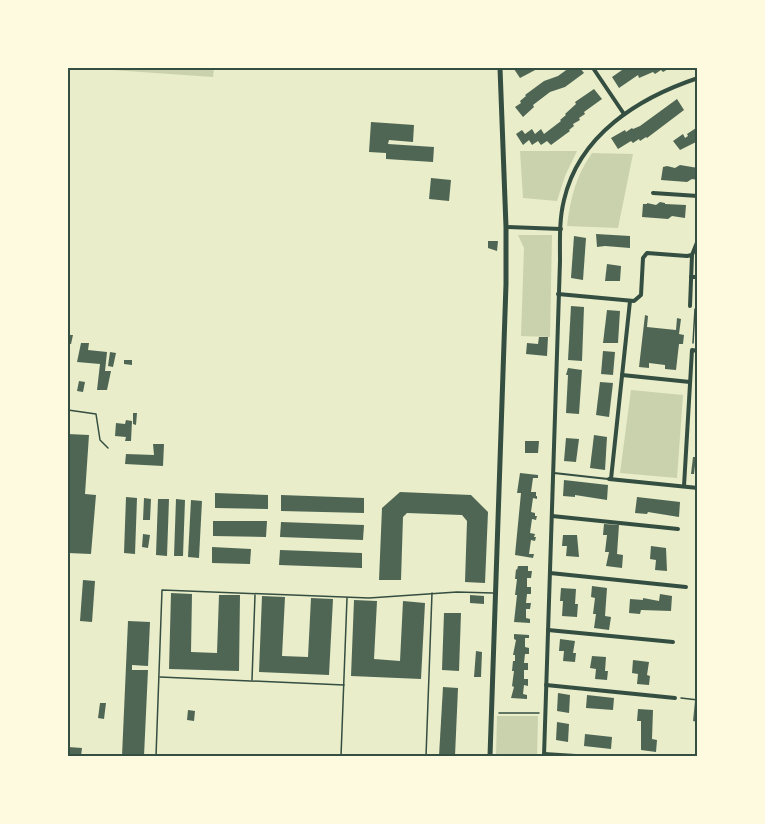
<svg xmlns="http://www.w3.org/2000/svg" width="765" height="824" font-family="Inter,sans-serif">
<style>
.green{fill:#cad2ad}
.building{fill:#4f6655}
.lines{fill:none;stroke-linecap:round;stroke-linejoin:round}
.path{stroke:#344e41;stroke-width:1.5}
.service{stroke:#344e41;stroke-width:1.5}
.pedestrian{stroke:#344e41;stroke-width:2}
.minor{stroke:#344e41;stroke-width:4}
.primary{stroke:#344e41;stroke-width:5}
.neatline{fill:none;stroke:#344e41;stroke-width:2}
</style>
<rect width="100%" height="100%" fill="#e9edc9"/>
<g class="green">
<path d="M83 68H214L213 77Z"/>
<path d="M520 151H577L565 176 557 201 523 198Z"/>
<path d="M592 153 633 154 618 228 567 226C570 200 576 175 592 153Z"/>
<path d="M518 235H552L550 337 521 336 524 248Z"/>
<path d="M631 390 683 395 677 478 620 473Z"/>
<path d="M497 716H538L537 756H496Z"/>
</g>
<g class="building">
<path d="M515 68H539L520 78 514 69Z"/>
<path d="M569 68H580L584 73 565 87 550 92 533 105 534 107 523 117 515 107 521 103 520 101 526 96 525 95 544 81 558 76Z"/>
<path d="M625 68H670L663 72 661 70 655 74 653 72 639 78 638 75 619 88 612 77Z"/>
<path d="M594 89 602 99 584 112 585 114 579 118 580 120 573 124 574 126 569 130 570 131 551 145 547 141 541 145 538 141 532 145 529 140 523 145 516 134 522 130 525 134 532 129 535 134 541 129 544 134 561 121 560 120 566 115 565 114 576 104 575 102Z"/>
<path d="M677 99 684 110 647 138 646 137 640 141 639 139 633 143 631 141 618 149 611 138 625 130 626 132 632 128 633 129 640 126Z"/>
<path d="M371 122 414 125 413 142 389 140 388 144 434 147 433 162 386 159V153L369 152Z"/>
<path d="M696 128 698 141 680 150 673 141 683 134 685 138 688 136 687 134Z"/>
<path d="M680 165 698 168V180L692 179 687 182 661 180 663 167 667 166 675 168Z"/>
<path d="M431 178 451 180 449 201 429 199Z"/>
<path d="M660 202 665 203V204L686 205 685 218 672 216 668 219 642 217 643 204H647V203L656 205Z"/>
<path d="M596 234 630 236V248L605 246 597 247Z"/>
<path d="M574 236 586 238 583 280 571 278Z"/>
<path d="M488 241H498L497 251 488 248Z"/>
<path d="M607 264 621 266 620 281H605Z"/>
<path d="M571 306 584 307 582 361 568 360Z"/>
<path d="M607 310 620 311 618 343H603Z"/>
<path d="M645 315 648 316 647 327 676 330 677 318 681 319 679 334 684 335 683 344H679L676 370 665 369V365L649 363V368L639 367Z"/>
<path d="M68 335H73L71 344H68Z"/>
<path d="M539 337H548L547 356 526 354 527 343 538 344Z"/>
<path d="M81 343H89L88 350 107 352 105 371H111L107 390H97L100 364 77 362Z"/>
<path d="M603 351 615 352 613 375 601 374Z"/>
<path d="M110 352 116 353 113 367 108 366Z"/>
<path d="M124 360H132V365L124 364Z"/>
<path d="M568 368 582 370 579 414 566 413 568 375H566Z"/>
<path d="M79 381 85 382 83 392 77 391Z"/>
<path d="M600 382 613 383 609 417 596 415Z"/>
<path d="M133 413H137L136 425 133 424Z"/>
<path d="M126 420 132 421 131 441H125L126 437 115 436 116 423 125 424Z"/>
<path d="M68 434 89 435 85 494 96 495 91 554 68 553Z"/>
<path d="M594 435 607 437 605 470 590 468Z"/>
<path d="M566 438 579 439 576 462 564 461Z"/>
<path d="M525 441H539L538 453H525Z"/>
<path d="M153 444H164L163 466 125 464 126 454 154 455Z"/>
<path d="M693 457H696L694 474H691Z"/>
<path d="M520 473 538 475V478H533L531 492H536V496H537V499L533 498 531 512 535 513V516H537L536 520 532 519 530 533 535 534 534 537H536L535 541 531 540 529 554H534L533 558 515 555 521 493H517Z"/>
<path d="M564 480 608 485 607 500 575 495V497L563 496Z"/>
<path d="M400 492 471 495 488 512 485 583 465 582 467 521 462 515 407 513 403 517 401 580H379L382 508Z"/>
<path d="M215 493 268 495V509L215 508Z"/>
<path d="M281 495 364 498V513L281 511Z"/>
<path d="M126 497 137 498 135 554 124 553Z"/>
<path d="M637 497 680 502 679 517 648 512 647 514 635 513Z"/>
<path d="M144 498 151 499 150 520H143Z"/>
<path d="M158 499H169L167 556 156 555Z"/>
<path d="M176 499 185 500 183 556H174Z"/>
<path d="M191 500 202 501 199 558 188 557Z"/>
<path d="M213 521H267L266 537 213 536Z"/>
<path d="M281 522 364 525 363 540 280 537Z"/>
<path d="M604 524 619 525 617 554 623 555 622 568 606 566 609 552H605L607 535H603Z"/>
<path d="M143 534 150 535 148 548 142 547Z"/>
<path d="M563 535H577L579 557 566 556 567 546H562Z"/>
<path d="M651 546 666 548 667 571 655 570 656 560 650 559Z"/>
<path d="M212 547 251 549 250 564 212 563Z"/>
<path d="M280 550 362 553V568L279 565Z"/>
<path d="M518 566H528V571H532L531 578H527V587H531V594H527L526 603H531L530 609H526V618L530 619V623L514 622 517 595H515L517 579H515L516 569 517 570Z"/>
<path d="M83 580 95 581 92 622 80 621Z"/>
<path d="M592 586 607 588 605 616 611 617 609 630 594 628 596 614H593L595 598 591 597Z"/>
<path d="M561 588 576 589 575 604H578L577 617 562 616 563 601H560Z"/>
<path d="M171 593 192 594 191 652 217 653 219 595H240L239 671 169 669Z"/>
<path d="M660 594 672 596 671 611 641 610 640 614 629 613 630 599 643 600V598L659 601Z"/>
<path d="M470 595 484 596V604L470 603Z"/>
<path d="M262 596 285 597 282 656 308 657 311 598 333 599 329 675 259 672Z"/>
<path d="M354 600 377 601 374 659 400 661 403 601 425 603 421 679 351 676Z"/>
<path d="M444 613H461L459 671 442 670Z"/>
<path d="M128 621 150 622 148 666 132 665V670H148L144 756H122Z"/>
<path d="M514 634 529 635V638H525V647L529 648V654H525L524 663H528V670H524V679H528V686L524 685 523 694 527 695V699L511 698 514 687 512 686 514 671H512L513 661H515V655H513L516 640 514 639Z"/>
<path d="M560 639 575 641 573 653H576L575 662 563 661 564 651H559Z"/>
<path d="M476 651 482 652 481 677H474Z"/>
<path d="M592 656 606 657 605 671H608L607 680 595 679 596 669 590 668Z"/>
<path d="M633 660 649 662 647 675 650 676 649 685 637 684 638 674 632 673Z"/>
<path d="M443 687 458 688 455 756H439Z"/>
<path d="M696 691H698V722L693 721Z"/>
<path d="M558 693 570 695 569 713 557 711Z"/>
<path d="M587 695 614 698 613 710 586 708Z"/>
<path d="M100 703H106L104 719 98 718Z"/>
<path d="M638 709 653 710 652 739 657 740 656 752 641 750V721H637Z"/>
<path d="M188 710 195 711 194 721 187 720Z"/>
<path d="M557 722 569 724 568 742 556 740Z"/>
<path d="M585 734 612 737 611 749 584 746Z"/>
<path d="M68 747 82 748 81 756H68Z"/>
</g>
<g class="lines">
<g class="path">
<path d="M693 343 695 309"/>
<path d="M681 698 698 700"/>
<path d="M499 713H539"/>
</g>
<g class="service">
<path d="M68 410 96 414 100 440 108 448"/>
<path d="M160 677 344 685"/>
<path d="M252 680 255 595"/>
<path d="M156 756 162 590 369 598 457 592 493 593"/>
<path d="M156 756H165"/>
<path d="M341 756 347 598"/>
<path d="M426 756 432 593"/>
</g>
<path class="pedestrian" d="M554 473 608 479"/>
<g class="minor">
<path d="M593 68 624 114"/>
<path d="M653 193 698 196"/>
<path d="M506 227 561 229"/>
<path d="M691 277H698"/>
<path d="M558 294 634 301 641 295 643 258 647 253 687 256 692 255 698 240"/>
<path d="M690 306 692 255"/>
<path d="M622 375 690 382"/>
<path d="M609 479 698 488"/>
<path d="M611 479 630 301"/>
<path d="M684 486 692 350 698 351"/>
<path d="M552 516 678 529"/>
<path d="M550 573 686 587"/>
<path d="M548 630 673 642"/>
<path d="M546 685 675 698"/>
<path d="M544 754 576 756"/>
<path d="M544 756 560 261C560 241 559 220 564 200 579 135 638 98 698 78"/>
</g>
<path class="primary" d="M490 756 506 284V227L500 68"/>
</g>
<rect width="765" height="824" fill="none" stroke="#fefae0" stroke-width="138"/>
<rect x="69" y="69" width="627" height="686" class="neatline"/>
</svg>
